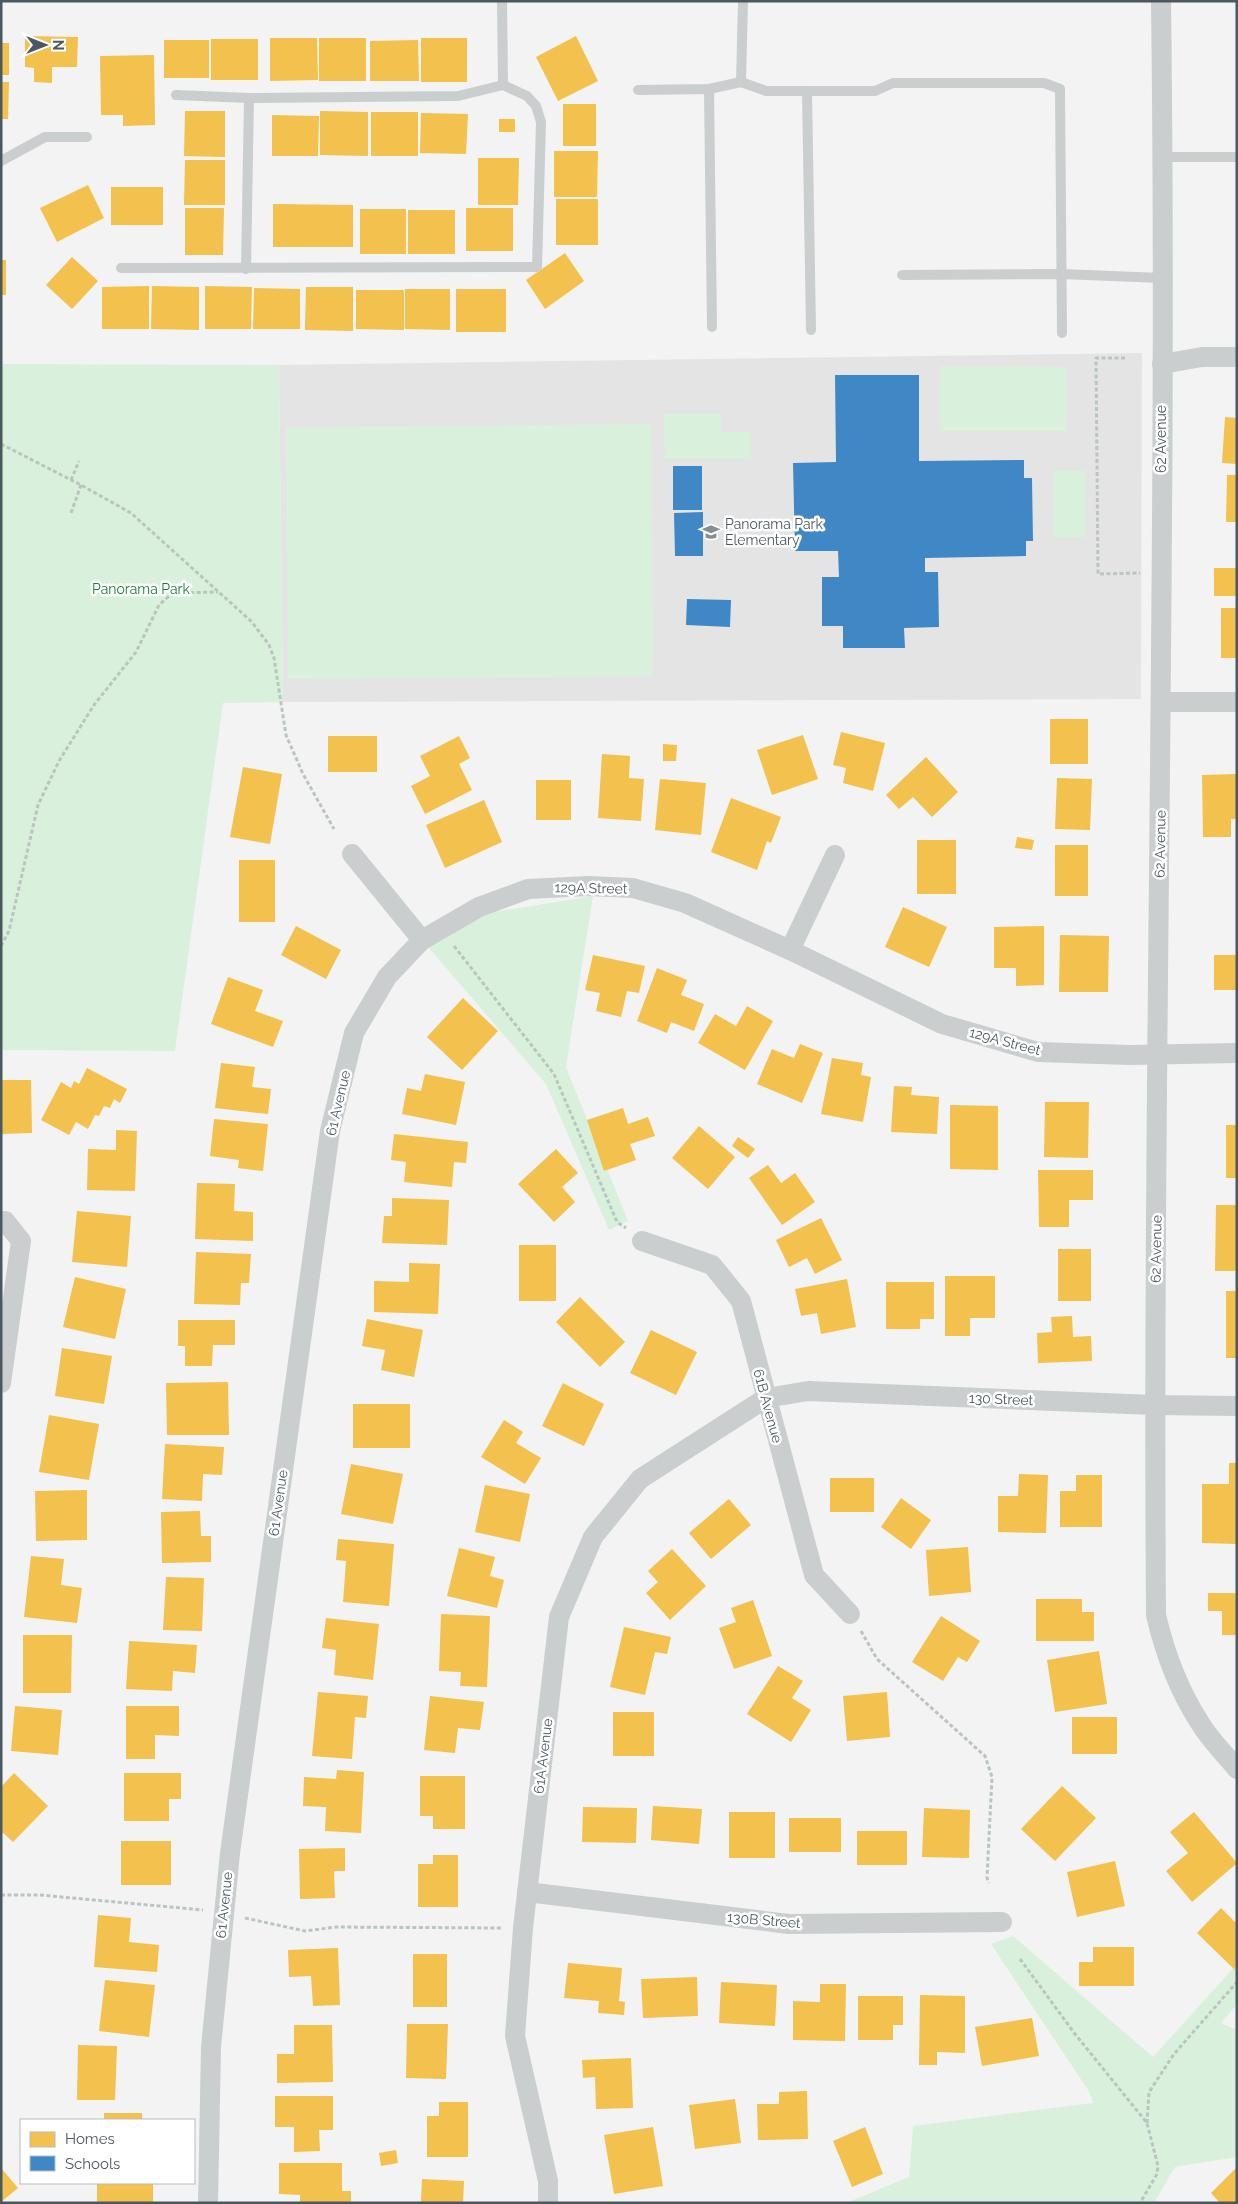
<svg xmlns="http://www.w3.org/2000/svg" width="1238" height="2204" font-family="Raleway,sans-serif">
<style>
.education{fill:#e5e4e5}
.green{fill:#d9f1dc}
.homes{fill:#f2c14e}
.schools{fill:#3f88c5}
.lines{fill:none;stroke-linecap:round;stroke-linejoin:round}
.path{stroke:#bac5bf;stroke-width:3;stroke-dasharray:4 2.5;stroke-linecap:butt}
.service{stroke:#cacece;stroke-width:10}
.minor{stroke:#cacece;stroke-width:20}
.labels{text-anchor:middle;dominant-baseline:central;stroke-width:5;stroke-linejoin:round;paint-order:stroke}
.street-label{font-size:14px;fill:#4a595f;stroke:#fff}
.poi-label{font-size:14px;fill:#4a595f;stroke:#fff;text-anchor:start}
.park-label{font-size:14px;fill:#1b7f36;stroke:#fff}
</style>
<rect width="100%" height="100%" fill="#f3f3f3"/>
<path class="education" d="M1142 353 1141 699 283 702 279 365Z"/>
<g class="green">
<path d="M1 364 279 365 283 702 223 703 175 1051 1 1050Z"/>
<path d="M940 366 1066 367V431H940Z"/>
<path d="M664 413H721V432H751V459H665Z"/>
<path d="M651 424 653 676 288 679 286 428Z"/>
<path d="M1054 471H1086V537H1053Z"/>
<path d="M593 896 566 1067 628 1221 609 1230 546 1084 428 947 481 914Z"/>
<path d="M1013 1936 1153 2057 1237 1964V2004L1221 2023 1237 2030V2157L1175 2167 1154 2203H846L909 2177 913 2126 1093 2103 1090 2093 991 1944Z"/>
</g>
<g class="homes">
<path d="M25 36 78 37 77 67H52V83L34 82V68L25 67Z"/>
<path d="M576 36 598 81 558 101 536 57Z"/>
<path d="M270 38H317L318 80 270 81Z"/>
<rect x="319" y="38" width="47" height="43"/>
<rect x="421" y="38" width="46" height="44"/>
<rect x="211" y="39" width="47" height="41"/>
<rect x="164" y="40" width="45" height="38"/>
<path d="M418 40 419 81H370V41Z"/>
<rect x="1" y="43" width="8" height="32"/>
<path d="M154 55 155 125 123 126V115H101L100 56Z"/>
<path d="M1 82H9L8 119H1Z"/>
<rect x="563" y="104" width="33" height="42"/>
<path d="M185 111H225V157L184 156Z"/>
<path d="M320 111 368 112V156L320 155Z"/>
<rect x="371" y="112" width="47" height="44"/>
<path d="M421 113 468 114 466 154 420 153Z"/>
<path d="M272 115 319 116 318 156H272Z"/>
<rect x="499" y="119" width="16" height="13"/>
<path d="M554 151H598L597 197H554Z"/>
<path d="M478 158H519L518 205H478Z"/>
<path d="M185 160H225V205H184Z"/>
<path d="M88 185 104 218 57 242 40 208Z"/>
<rect x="111" y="187" width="52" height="38"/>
<rect x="556" y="199" width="42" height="46"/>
<path d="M273 204 353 205V247H273Z"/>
<path d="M185 208H224L223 255H185Z"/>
<rect x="466" y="208" width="47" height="43"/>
<rect x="360" y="209" width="46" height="45"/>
<rect x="408" y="210" width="47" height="44"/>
<path d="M565 253 584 281 545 309 526 280Z"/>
<path d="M72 257 98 281 72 309 46 285Z"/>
<rect x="1" y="260" width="5" height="35"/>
<path d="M149 286V329H102V287Z"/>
<path d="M152 286 199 287V330L151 329Z"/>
<path d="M205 286 252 287 251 329H205Z"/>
<path d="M306 287H353V331L305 330Z"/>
<path d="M254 288 300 289V329H253Z"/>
<path d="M405 289H450V330L405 329Z"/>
<rect x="456" y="289" width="50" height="43"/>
<path d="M356 290H404V330L356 329Z"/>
<path d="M1225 417 1237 418V464L1222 463Z"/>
<path d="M1227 475H1237V522H1226Z"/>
<rect x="1214" y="568" width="23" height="28"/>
<rect x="1221" y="608" width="16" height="50"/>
<rect x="1050" y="719" width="38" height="45"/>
<path d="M841 732 885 743 873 791 843 783 846 768 833 765Z"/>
<path d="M803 735 818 779 772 795 757 750Z"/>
<rect x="328" y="736" width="49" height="36"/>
<path d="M459 736 470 758 459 764 472 790 425 814 411 786 430 776 420 756Z"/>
<path d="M663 744 677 745 676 761H663Z"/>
<path d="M602 754 630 756 629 778 644 779 641 821 598 818Z"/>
<path d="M926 757 958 792 932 817 913 797 899 809 886 795Z"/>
<path d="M243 767 282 774 270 844 230 837Z"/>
<path d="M1237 774V819H1231V837H1203L1202 775Z"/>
<path d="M1057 778 1092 779 1090 830 1055 829Z"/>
<path d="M660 779 706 783 701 835 655 830Z"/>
<rect x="536" y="780" width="35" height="40"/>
<path d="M731 798 781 817 771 843 767 841 757 870 711 852Z"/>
<path d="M484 800 502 842 445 868 426 825Z"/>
<path d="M1017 837 1034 840 1032 850 1015 848Z"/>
<rect x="917" y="840" width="39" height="54"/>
<rect x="1055" y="845" width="33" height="51"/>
<rect x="239" y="860" width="36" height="62"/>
<path d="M903 907 947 927 929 967 885 947Z"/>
<path d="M296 926 341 950 326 979 281 955Z"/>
<path d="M1044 926V985L1016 986V968H994V927Z"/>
<path d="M1060 935 1109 936 1108 992H1059Z"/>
<path d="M593 955 645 966 639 993 627 991 621 1017 596 1011 600 993 585 990Z"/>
<rect x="1214" y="955" width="23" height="35"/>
<path d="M657 968 687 980 681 995 704 1004 694 1031 671 1022 667 1033 637 1021Z"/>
<path d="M228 977 263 990 255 1011 283 1021 273 1047 211 1024Z"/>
<path d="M463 998 498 1031 462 1070 427 1037Z"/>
<path d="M747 1006 773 1021 745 1070 698 1043 715 1014 736 1026Z"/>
<path d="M800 1044 823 1053 802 1103 757 1084 772 1049 794 1058Z"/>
<path d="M832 1058 863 1063 861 1075 871 1077 863 1122 821 1114Z"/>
<path d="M221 1063 255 1067 252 1087 271 1089 268 1114 215 1108Z"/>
<path d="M87 1068 127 1089 120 1103 114 1099 110 1108 104 1106 99 1116 95 1115 88 1129 76 1122 69 1135 41 1120 61 1082 71 1088 74 1081 79 1084Z"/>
<path d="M425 1074 465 1082 456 1125 402 1114 407 1088 421 1091Z"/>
<path d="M1 1080H31L32 1133 1 1134Z"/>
<path d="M894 1086 912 1087 911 1095 939 1097 937 1134 891 1132Z"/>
<path d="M1045 1102H1089L1088 1158 1044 1157Z"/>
<path d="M950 1105 998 1106V1170L950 1169Z"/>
<path d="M623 1108 628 1124 648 1117 655 1136 630 1144 636 1160 604 1171 587 1120Z"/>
<path d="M214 1119 268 1124 263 1171 238 1168 239 1160 210 1156Z"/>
<rect x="1226" y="1125" width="11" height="53"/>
<path d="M699 1126 735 1157 708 1189 672 1158Z"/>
<path d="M116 1130 137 1131 135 1191 87 1190 88 1149 116 1150Z"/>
<path d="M394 1134 468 1142 466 1163 454 1162 452 1187 404 1182 406 1162 391 1160Z"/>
<path d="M738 1137 755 1149 748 1158 732 1146Z"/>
<path d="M556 1149 578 1173 562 1187 575 1202 554 1222 518 1184Z"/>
<path d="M768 1165 781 1183 795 1173 815 1202 782 1225 749 1178Z"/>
<path d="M1038 1170H1093V1200H1069V1227H1039Z"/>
<path d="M197 1183 235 1184 234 1211 253 1212V1241L195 1239Z"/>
<path d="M392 1198 449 1200 447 1245 382 1243 384 1216H392Z"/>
<path d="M1216 1205H1237V1271H1215Z"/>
<path d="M77 1211 131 1216 127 1267 72 1262Z"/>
<path d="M821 1218 842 1260 815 1274 807 1258 789 1267 776 1240Z"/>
<rect x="519" y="1245" width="37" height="56"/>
<rect x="1058" y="1249" width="33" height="52"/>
<path d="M196 1252 251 1254 249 1283H241L240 1305 194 1304Z"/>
<path d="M409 1263 440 1264 438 1314 374 1312V1281L409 1282Z"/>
<path d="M945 1276H995V1318H970V1336H945Z"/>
<path d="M75 1277 126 1289 115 1339 63 1327Z"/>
<path d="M847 1279 856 1327 821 1334 817 1313 801 1316 795 1289Z"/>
<path d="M886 1282H934V1319H920V1329H886Z"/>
<rect x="1226" y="1291" width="11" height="67"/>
<path d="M580 1297 625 1342 600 1367 556 1322Z"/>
<path d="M1072 1316 1073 1337 1091 1336 1092 1361 1038 1363 1037 1333 1052 1332 1051 1317Z"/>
<path d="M367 1319 423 1330 414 1377 381 1370 385 1350 362 1346Z"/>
<path d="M178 1320H235V1345H213L212 1366H185V1346H178Z"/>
<path d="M651 1330 697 1352 676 1395 630 1373Z"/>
<path d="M62 1348 112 1356 104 1404 55 1396Z"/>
<path d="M228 1382 229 1435H167L166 1383Z"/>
<path d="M563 1383 604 1404 584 1446 542 1426Z"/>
<rect x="353" y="1404" width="57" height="44"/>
<path d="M49 1415 99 1424 89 1480 39 1472Z"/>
<path d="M504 1420 523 1432 516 1443 541 1458 525 1484 481 1457Z"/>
<path d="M165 1444 224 1447 222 1475 203 1474 202 1501 162 1499Z"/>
<path d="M1229 1463H1237V1544L1202 1543V1484H1229Z"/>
<path d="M351 1464 403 1474 393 1524 341 1514Z"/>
<path d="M1019 1474 1048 1475 1046 1533 998 1532V1496H1018Z"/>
<path d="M1076 1475H1102V1527H1060V1491H1076Z"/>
<rect x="830" y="1478" width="44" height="34"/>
<path d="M485 1485 530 1494 520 1542 475 1532Z"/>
<path d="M87 1490V1540L36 1541 35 1491Z"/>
<path d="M901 1498 931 1520 911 1549 881 1527Z"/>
<path d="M729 1499 751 1525 711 1559 689 1533Z"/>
<path d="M200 1511 201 1536H211V1562L162 1563 161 1512Z"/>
<path d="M338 1539 394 1544 389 1606 343 1602 346 1561 336 1560Z"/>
<path d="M968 1547 971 1592 929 1596 926 1550Z"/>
<path d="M459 1548 495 1557 490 1576 504 1580 497 1608 447 1596Z"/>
<path d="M672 1549 706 1586 670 1620 646 1593 658 1582 648 1571Z"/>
<path d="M31 1556 64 1559 61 1585 82 1588 77 1623 24 1617Z"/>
<path d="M166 1577 204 1578 202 1631 163 1630Z"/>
<path d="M1208 1593H1237V1635H1222V1611H1208Z"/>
<path d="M1036 1599H1082V1612H1094V1641H1036Z"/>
<path d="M753 1600 772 1656 734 1669 719 1628 736 1622 731 1608Z"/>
<path d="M441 1614 490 1616 487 1687 460 1686 461 1672 439 1671Z"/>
<path d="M941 1616 980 1641 967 1662 958 1657 943 1681 912 1662Z"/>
<path d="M326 1618 379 1624 373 1680 334 1675 336 1650 322 1648Z"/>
<path d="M624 1627 671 1637 667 1654 655 1652 645 1695 610 1687Z"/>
<path d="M23 1635H72L71 1693H23Z"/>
<path d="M129 1641 197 1645 195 1673 173 1671 172 1691 126 1689Z"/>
<path d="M1099 1651 1107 1704 1055 1712 1047 1660Z"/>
<path d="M778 1666 803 1681 792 1698 811 1710 791 1742 747 1714Z"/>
<path d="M318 1692 368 1696 366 1718 355 1717 352 1759 312 1756Z"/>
<path d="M887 1692 890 1737 847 1741 843 1696Z"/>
<path d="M430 1696 484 1702 480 1730 458 1728 455 1753 424 1750Z"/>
<path d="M15 1706 62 1710 58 1755 11 1751Z"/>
<path d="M126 1706H179V1736L155 1735V1759H126Z"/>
<rect x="613" y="1712" width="41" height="44"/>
<rect x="1072" y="1717" width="45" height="37"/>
<path d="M337 1770 364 1772 361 1833 325 1831 326 1807 303 1806 304 1777 336 1779Z"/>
<path d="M14 1773 48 1806 13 1842 1 1831V1787Z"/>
<path d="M124 1773H181V1799H169V1821H124Z"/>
<path d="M420 1776H465V1829H433V1816H420Z"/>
<path d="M1062 1786 1096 1818 1055 1861 1021 1829Z"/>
<path d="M653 1806 702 1809 699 1844 651 1840Z"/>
<path d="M583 1807 637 1808 636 1843 582 1842Z"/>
<path d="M924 1808 970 1810 969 1858 922 1857Z"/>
<rect x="729" y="1812" width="46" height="46"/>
<path d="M1194 1812 1237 1863 1192 1902 1166 1871 1188 1853 1170 1832Z"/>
<rect x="789" y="1818" width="52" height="34"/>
<rect x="857" y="1831" width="50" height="34"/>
<rect x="121" y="1841" width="50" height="44"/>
<path d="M345 1848V1871H334L335 1898 300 1899 299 1849Z"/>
<path d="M433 1855H458V1907H418V1864H433Z"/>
<path d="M1115 1861 1125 1906 1077 1917 1067 1872Z"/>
<path d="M1221 1908 1235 1922 1237 1920V1966L1234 1969 1197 1933Z"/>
<path d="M98 1915 131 1918 129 1942 159 1945 157 1972 94 1967Z"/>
<path d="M1093 1947H1134V1986H1079V1962H1093Z"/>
<path d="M338 1948 340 2005 313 2006 311 1976 289 1977 288 1950Z"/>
<rect x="413" y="1954" width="34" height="53"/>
<path d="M568 1963 622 1968 619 2001 625 2002 624 2015 598 2013 599 2001 564 1998Z"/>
<path d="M697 1977 698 2016 643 2018 641 1979Z"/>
<path d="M105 1980 155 1985 149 2037 99 2031Z"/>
<path d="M721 1982 777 1985 775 2026 719 2023Z"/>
<path d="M820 1984H846L845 2041 793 2040V2001L820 2002Z"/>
<path d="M920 1995 965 1996V2053L937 2052V2065H919Z"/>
<path d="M858 1996H903V2025H893V2040H858Z"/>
<path d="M1032 2018 1039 2056 982 2066 975 2027Z"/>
<path d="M407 2024H448L446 2079 406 2078Z"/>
<path d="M294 2025H332L333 2082 277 2083V2054H294Z"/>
<path d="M78 2045 117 2046 115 2100H77Z"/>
<path d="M631 2058 633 2108 596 2109 595 2077 583 2078 582 2060Z"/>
<path d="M807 2091 808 2139 758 2140 757 2104H779V2092Z"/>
<path d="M275 2096H333V2130H319L320 2151 294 2152V2127H275Z"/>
<path d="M735 2099 741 2143 695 2149 689 2105Z"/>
<path d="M439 2102H468V2157H427V2116H439Z"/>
<rect x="104" y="2113" width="38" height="7"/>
<path d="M653 2127 663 2186 614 2194 604 2135Z"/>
<path d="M865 2127 883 2174 852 2187 833 2141Z"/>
<path d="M396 2150 398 2163 381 2166 379 2153Z"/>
<path d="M279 2163H342V2191H351V2203H300V2195L279 2194Z"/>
<path d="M1237 2167V2203H1220L1211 2193Z"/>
<path d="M1 2168 18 2188 1 2202Z"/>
<path d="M422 2179 464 2181 463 2203H421Z"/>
<rect x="97" y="2184" width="56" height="19"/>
</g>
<g class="schools">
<path d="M835 375H919V461L1024 460V478H1032L1033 541H1026V556L925 558V572H938L939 627 904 628 905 648H843V626H822V577H839L838 551H795L793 463 836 462Z"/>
<rect x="673" y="466" width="29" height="44"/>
<path d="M703 512V556H675L674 513Z"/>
<path d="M687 599 731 600 730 627 686 625Z"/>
</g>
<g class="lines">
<g class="path">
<path d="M1125 358H1096L1098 574 1140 573"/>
<path d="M1 444 81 485 131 513 252 622 269 645 274 658 286 735 303 774 334 829"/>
<path d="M71 480 79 461"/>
<path d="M71 513 81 485"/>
<path d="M1 946 9 931 38 805 59 761 94 705 136 652 159 605 168 597 178 593 218 592"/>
<path d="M454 946 554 1074 617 1222 626 1228"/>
<path d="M861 1631 877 1659 985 1756 992 1777 987 1878 989 1883"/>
<path d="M1 1895H40L203 1910"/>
<path d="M245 1918 305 1931 336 1927 502 1928"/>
<path d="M1020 1959 1075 2034 1147 2123 1158 2166 1157 2174 1140 2203"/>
<path d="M1147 2123 1149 2092 1174 2054 1237 1982"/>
</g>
<g class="service">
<path d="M502 1 503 85"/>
<path d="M741 82 743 1"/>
<path d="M709 89 712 327"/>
<path d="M638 90 709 89 741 82 766 91H875L893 83H1044L1060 89 1062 333"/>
<path d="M807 91 811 330"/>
<path d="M1162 157H1237"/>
<path d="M1 161 45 137H87"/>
<path d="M121 268 537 267 541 122 536 106 527 96 503 85 458 96 249 98 176 95"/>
<path d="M246 269 249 98"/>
<path d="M902 275 1061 274 1162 278"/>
</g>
<g class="minor">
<path d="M1161 1C1168 539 1152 1077 1156 1615 1165 1654 1178 1689 1200 1723 1210 1740 1225 1754 1237 1769"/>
<path d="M1162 364 1202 357H1237"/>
<path d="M1162 702H1237"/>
<path d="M352 854 422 940"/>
<path d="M790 950 835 855"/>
<path d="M1 1221H5L21 1241 1 1383"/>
<path d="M642 1241 712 1265 741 1301 814 1575 850 1614"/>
<path d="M527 1892 789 1924 1002 1922"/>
<path d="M208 2203 211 2047 230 1853 330 1131 354 1033 387 977 422 940 479 907 528 889 588 886 633 888 685 903 790 950 942 1024 1038 1052 1129 1055 1237 1053"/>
<path d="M548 2203V2181L515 2036 523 1928 559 1617 593 1537 640 1479 766 1398 808 1391 1154 1405 1237 1406"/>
</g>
</g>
<defs>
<g id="school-bare" transform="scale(1.35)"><path d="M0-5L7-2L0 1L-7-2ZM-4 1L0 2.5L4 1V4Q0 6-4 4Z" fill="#858f93" stroke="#fff" stroke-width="2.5" paint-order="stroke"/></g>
</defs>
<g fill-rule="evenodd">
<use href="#school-bare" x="711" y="532"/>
</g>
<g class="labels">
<g class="street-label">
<text transform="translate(1161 439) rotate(-90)">62 Avenue</text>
<text transform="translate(1160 844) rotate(-89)">62 Avenue</text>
<text transform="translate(591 888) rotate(1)">129A Street</text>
<text transform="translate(1005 1041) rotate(15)">129A Street</text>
<text transform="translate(338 1103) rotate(-77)">61 Avenue</text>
<text transform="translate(1156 1249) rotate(-89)">62 Avenue</text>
<text transform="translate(1001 1399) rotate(2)">130 Street</text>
<text transform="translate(768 1406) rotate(75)">61B Avenue</text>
<text transform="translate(278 1503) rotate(-82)">61 Avenue</text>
<text transform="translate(543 1756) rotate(-83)">61A Avenue</text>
<text transform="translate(224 1905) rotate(-84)">61 Avenue</text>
<text transform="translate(764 1920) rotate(5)">130B Street</text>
</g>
<g class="poi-label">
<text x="725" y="524">Panorama Park<tspan x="725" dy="16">Elementary</tspan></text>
</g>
<g class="park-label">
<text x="141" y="589">Panorama Park</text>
</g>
</g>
<rect width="1238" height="2204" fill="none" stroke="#4a595f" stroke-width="5"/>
<rect x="20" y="2119" width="175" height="65" fill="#ffffff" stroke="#b7bdbf"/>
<rect x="30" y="2132" width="25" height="15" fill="#f2c14e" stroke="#b7bdbf"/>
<text x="65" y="2144" font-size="15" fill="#4a595f">Homes</text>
<rect x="30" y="2156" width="25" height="15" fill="#3f88c5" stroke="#b7bdbf"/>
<text x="65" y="2169" font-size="15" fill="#4a595f">Schools</text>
<g transform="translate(45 45) rotate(90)" stroke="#ffffff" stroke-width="4" paint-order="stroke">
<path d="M0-4L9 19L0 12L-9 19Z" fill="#4a595f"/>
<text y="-8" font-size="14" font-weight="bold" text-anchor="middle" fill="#4a595f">N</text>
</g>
</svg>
